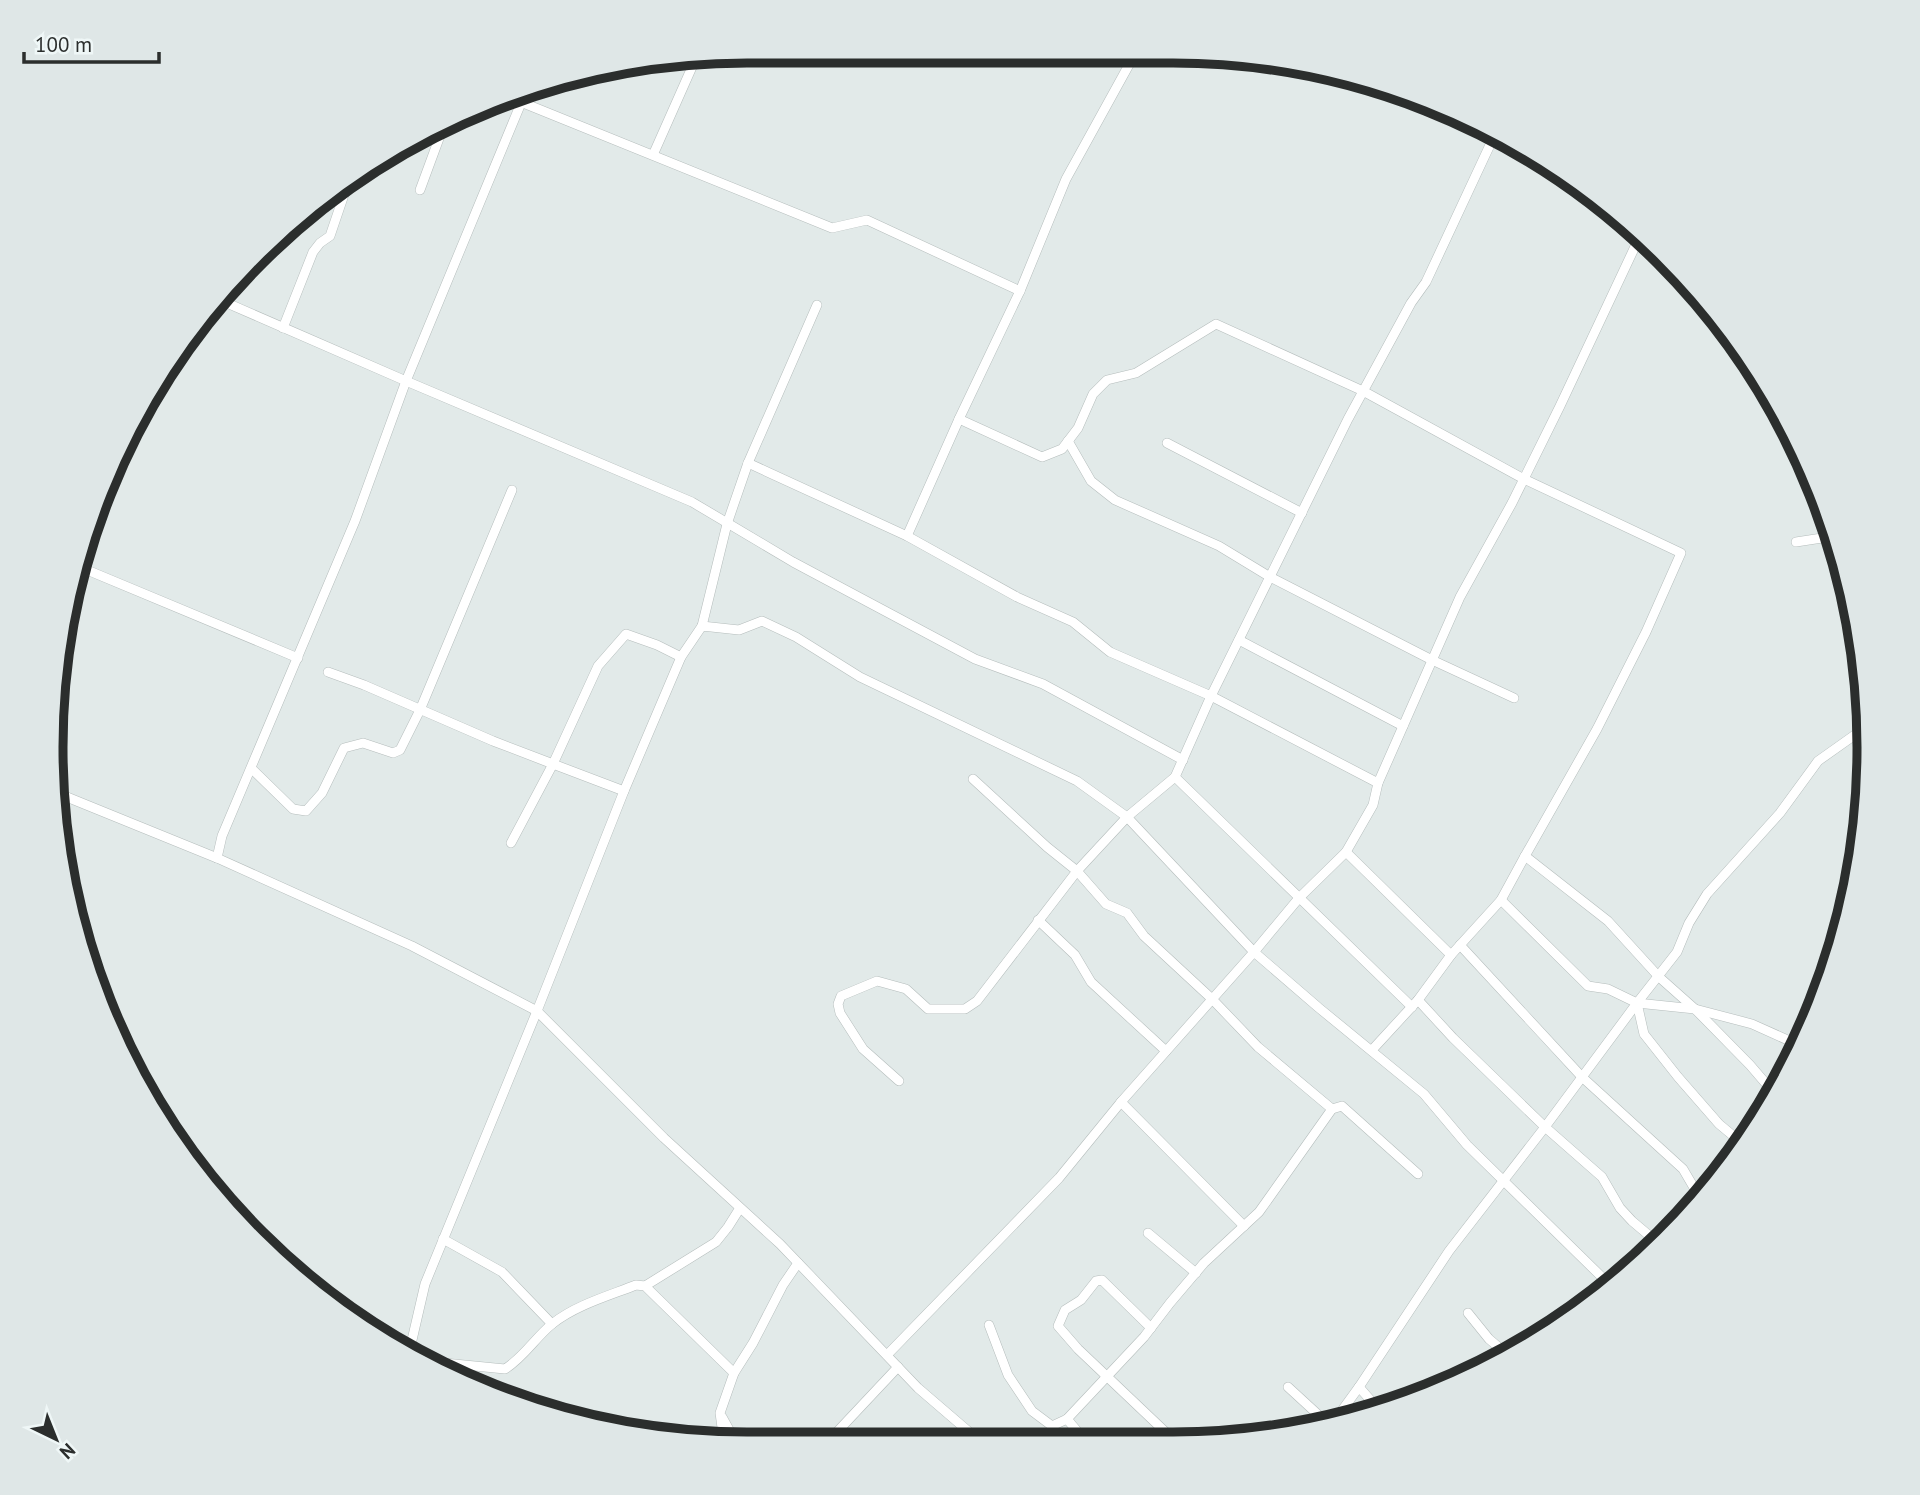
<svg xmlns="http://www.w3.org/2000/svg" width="1920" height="1495" font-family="'PT Sans',sans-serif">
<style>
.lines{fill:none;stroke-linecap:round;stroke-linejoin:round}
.street-casing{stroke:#b5bdbc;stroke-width:10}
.street{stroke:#fff;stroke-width:9}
.rim{fill:none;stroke:#2b2e2d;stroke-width:9}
</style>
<rect width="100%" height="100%" fill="#e2eae9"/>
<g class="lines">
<g class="street-casing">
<g id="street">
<path d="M511 98 832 228 867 220 1020 291"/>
<path d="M653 155 696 58"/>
<path d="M420 190 444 125"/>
<path d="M220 300 406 381 692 502 793 562 975 659 1043 684 1183 760"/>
<path d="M283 328 313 252 320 243 330 236 348 183"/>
<path d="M959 419 1042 457 1062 449 1078 428 1093 394 1107 380 1136 373 1216 324 1363 391 1524 479 1681 553 1646 632 1597 729 1525 856 1608 921 1659 977 1695 1009 1750 1065 1774 1093"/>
<path d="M1068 441 1091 481 1115 500 1219 546 1270 577 1432 660 1514 698"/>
<path d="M1167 443 1302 513"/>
<path d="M748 463 907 536 1017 597 1073 622 1110 652 1211 696 1378 783"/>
<path d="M907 536 959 419 1020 291 1066 179 1136 52"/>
<path d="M1796 542 1835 536"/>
<path d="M75 565 298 658"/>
<path d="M702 626 727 524 748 463 817 305"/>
<path d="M1239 640 1403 726"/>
<path d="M328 672 364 685 493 741 553 764 598 666 626 634 657 645 681 657"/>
<path d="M252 769 293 809 306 811 322 793 344 748 363 743 393 753 400 750 420 710 512 490"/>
<path d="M1175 777 1412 1007"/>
<path d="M973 779 1047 847 1077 871 1106 904 1127 913 1144 936 1212 999 1258 1047 1332 1109 1342 1106 1418 1174"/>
<path d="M57 793 217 858 412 946 537 1011 624 791 681 657 702 626 739 630 762 621 796 637 860 677 1077 781 1127 817 1254 952 1121 1102 1244 1226"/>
<path d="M511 843 553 764 624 791"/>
<path d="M1346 852 1451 955"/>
<path d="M217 858 222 836 355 521 406 381 526 91"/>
<path d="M1501 900 1588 986 1608 989 1637 1003 1695 1009 1752 1024 1801 1046"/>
<path d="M1038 920 1075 955 1091 982 1166 1051"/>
<path d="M1460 945 1582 1077 1683 1169 1700 1198"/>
<path d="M1418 1000 1453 1038 1545 1127 1602 1177 1620 1208 1632 1221 1658 1243"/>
<path d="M1637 1003 1644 1034 1678 1077 1719 1124 1743 1144"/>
<path d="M1372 1050 1418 1000 1451 955 1501 900 1525 856"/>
<path d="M899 1081 863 1049 840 1013 838 1004 841 996 877 981 906 989 928 1009H965L977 1001 1077 871 1127 817 1175 777 1211 696 1348 419 1411 303 1426 282 1496 132"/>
<path d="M1725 1172 1726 1170"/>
<path d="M1148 1233 1196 1273"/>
<path d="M443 1239 502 1272 552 1324"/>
<path d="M645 1286 716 1242 728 1227 740 1208"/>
<path d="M1611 1286 1467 1145 1424 1094 1319 1008 1254 952 1299 898 1346 852 1373 805 1378 783 1460 597 1512 503 1560 406 1640 236"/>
<path d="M1468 1313 1489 1339 1509 1356"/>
<path d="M989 1325 1008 1375 1032 1411 1052 1426 1067 1419 1144 1337 1170 1303 1204 1263 1259 1212 1332 1109"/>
<path d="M1151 1328 1102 1280 1096 1281 1081 1300 1065 1310 1058 1326 1078 1349 1177 1443"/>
<path d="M409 1353 425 1284 537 1011 664 1138 780 1244 918 1388 982 1443"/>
<path d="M887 1355 1059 1178 1121 1102"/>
<path d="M424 1361 505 1369C524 1357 535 1338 552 1324 576 1305 608 1296 636 1285L645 1286 734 1373"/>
<path d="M1288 1387 1325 1421"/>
<path d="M1359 1387 1380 1411"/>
<path d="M722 1417 733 1437 745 1444"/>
<path d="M1067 1419 1087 1443"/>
<path d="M1335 1420 1359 1387 1449 1251 1545 1127 1637 1003 1677 952 1689 923 1707 894 1780 813 1818 761 1866 727"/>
<path d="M836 1433 898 1367"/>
<path d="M724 1442 720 1413 734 1373 753 1343 783 1285 798 1263"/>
</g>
</g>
<use href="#street" class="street"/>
</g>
<path d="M0 0H1920V1495H0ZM747 63H1173A684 684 0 0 1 1857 747V748A684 684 0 0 1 1173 1432H747A684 684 0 0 1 63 748V747A684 684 0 0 1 747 63Z" fill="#dfe7e7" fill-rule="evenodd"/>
<path class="rim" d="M747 63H1173A684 684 0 0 1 1857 747V748A684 684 0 0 1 1173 1432H747A684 684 0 0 1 63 748V747A684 684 0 0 1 747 63Z"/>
<g transform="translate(56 1439) rotate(137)" stroke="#eff7f7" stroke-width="5" paint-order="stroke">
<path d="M0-5L12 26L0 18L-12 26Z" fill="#2b2e2d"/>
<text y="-10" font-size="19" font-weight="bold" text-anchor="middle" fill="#2b2e2d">N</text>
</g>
<path d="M24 52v10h135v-10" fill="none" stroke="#2b2e2d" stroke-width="3.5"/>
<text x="35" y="52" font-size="21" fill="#2b2e2d" stroke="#eff7f7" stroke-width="5" paint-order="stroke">100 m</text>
</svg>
